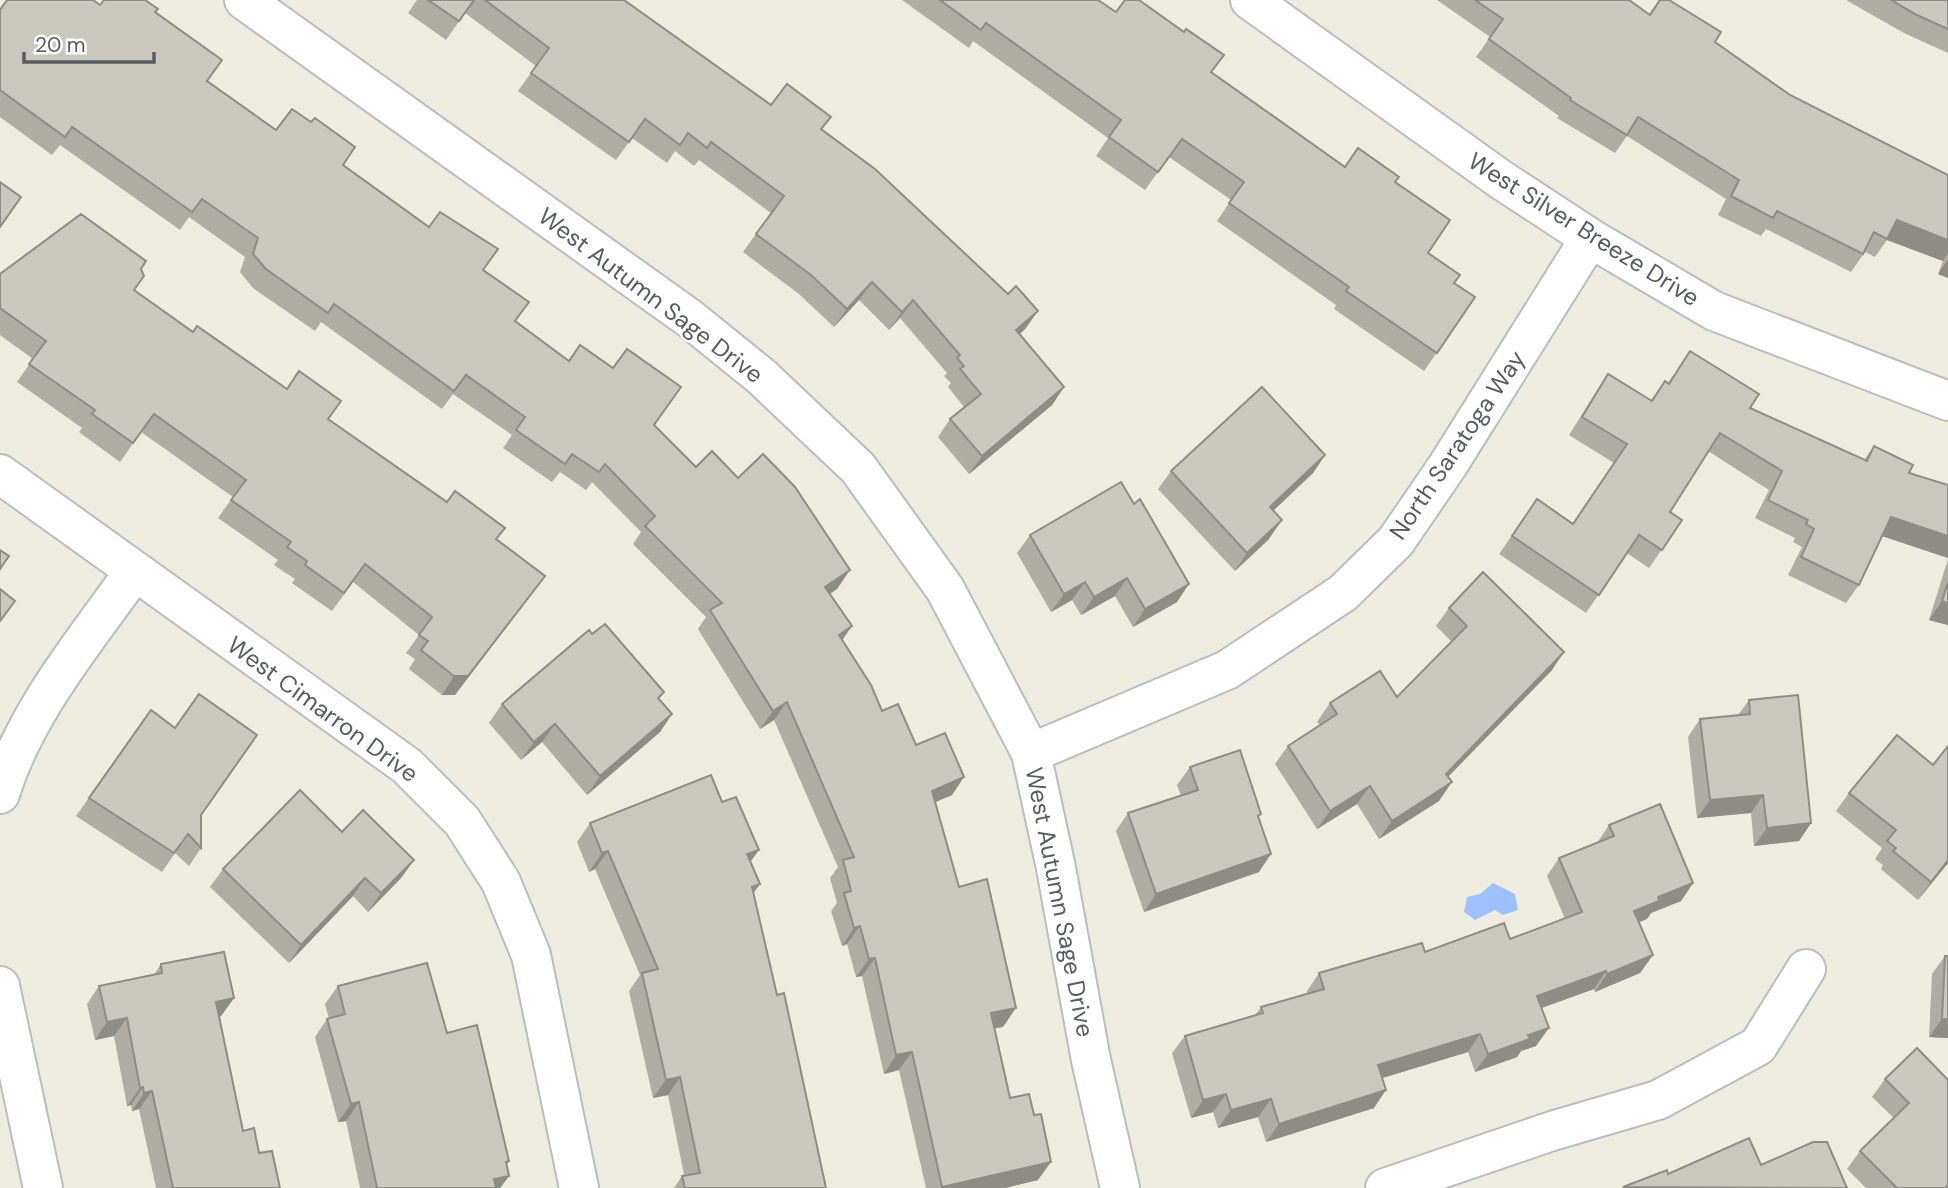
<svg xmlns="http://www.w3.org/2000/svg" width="1948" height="1188" font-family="'DM Sans',sans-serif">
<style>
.water{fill:#9dc1ff}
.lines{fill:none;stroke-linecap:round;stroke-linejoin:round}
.street-casing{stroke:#babcc2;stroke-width:42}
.street{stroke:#fff;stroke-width:38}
.wall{fill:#aeaca3}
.shaded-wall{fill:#8d8c85}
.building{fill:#cac8be;stroke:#8d8c85;stroke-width:2}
.labels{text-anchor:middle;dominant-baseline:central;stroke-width:5;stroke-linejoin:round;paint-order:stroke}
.street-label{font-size:24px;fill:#585b62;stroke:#fff}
</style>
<rect width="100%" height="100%" fill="#edecdf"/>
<path class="water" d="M1493 883 1515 894 1518 910 1503 915 1495 910 1475 920 1464 912 1467 897 1480 894Z"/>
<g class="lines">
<g class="street-casing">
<g id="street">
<path d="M244 0 689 318 762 377 858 468 945 589 1031 753 1056 868 1091 1060 1120 1188"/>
<path d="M1250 0 1500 179 1590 238 1714 311 1948 401"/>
<path d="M0 474 407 766 462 821 501 882 531 955 579 1188"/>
<path d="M1031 753 1227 670 1343 593 1396 541 1448 465 1590 238"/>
<path d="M0 794C25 712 85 641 134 572"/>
<path d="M0 986 43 1188"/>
<path d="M1385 1188 1552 1131 1658 1100 1758 1046 1806 969"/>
</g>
</g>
<use href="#street" class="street"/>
</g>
<g class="wall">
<path d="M417 0H624L771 105 822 129 1008 294 1038 311 1025 329 1020 334 1064 387 1052 405 969 474 938 437 950 419 964 407 948 387 951 383 944 376 947 373 900 318 889 330 859 300 834 327 799 294 743 252 771 213 699 160 694 166 675 151 667 163 632 138 616 160 518 91 536 66 465 13 446 40 408 13Z"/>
<path d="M902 0H1098L1116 12 1211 72 1345 167 1395 182 1428 253 1454 283 1475 297 1424 371 1334 309 1336 305 1217 221 1231 200 1169 157 1145 190 1096 156 1108 138 973 41 969 48Z"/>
<path d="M1437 0H1629L1649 14 1659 0 1715 42 1790 95 1948 175V278L1938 274 1943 261 1887 240 1875 257 1865 252 1851 272 1766 229 1761 236 1718 215 1726 199 1627 136 1615 153 1557 118 1559 116 1476 57 1490 37Z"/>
<path d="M1846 0H1948V53L1904 33Z"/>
<path d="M100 5 276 130 343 165 483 270 515 321 654 425 696 467 837 589 830 594 842 640 882 711 916 745 952 795 935 802 959 887 1003 1027 994 1028 1010 1098 1038 1180 1005 1188H926L899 1070 884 1074 862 976 856 977 847 944 842 946 831 911 837 903 830 878 838 867 774 720 760 729 698 629 706 617 633 544 641 532 592 482 586 490 560 472 552 482 503 448 512 435 453 394 442 409 321 322 315 331 253 288 240 272 245 257 189 217 180 230 60 145 52 155 0 117V10Z"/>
<path d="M141 269 134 290 193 332 328 419 497 539 545 576 455 695H442L409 669 415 659 406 653 419 635 353 582 332 611 292 583 295 579 274 565 278 560 218 518 233 497 141 432 120 462 79 432 82 428 17 382 33 359 0 335V274Z"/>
<path d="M1690 351 1750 408 1864 460 1874 446 1909 473 1948 485V558L1882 536 1859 585 1846 603 1788 575 1802 547 1793 542 1795 538 1755 518 1769 490 1708 451 1670 512 1682 520 1649 568 1627 553 1586 613 1499 554 1537 499 1573 524 1614 463 1569 435 1596 392 1608 374 1651 400 1665 381 1668 383Z"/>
<path d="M1325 455 1313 473 1273 511 1269 539 1235 571 1158 489 1171 471Z"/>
<path d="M1121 482 1177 602 1133 627 1115 596 1081 615 1072 600 1051 612 1017 553 1030 535Z"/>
<path d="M1948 559V625L1929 620Z"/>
<path d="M1449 608 1552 670 1448 777 1439 801 1379 839 1357 804 1317 829 1275 764 1288 746 1320 725 1317 722 1330 703 1397 697 1452 642 1436 626Z"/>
<path d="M592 634 664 692 659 699 672 714 660 732 587 795 542 742 521 760 489 723 502 704Z"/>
<path d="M1749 700 1811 823 1799 841 1754 846 1751 813 1697 818 1688 737 1700 719 1738 715Z"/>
<path d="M151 710 201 815V848L189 866 175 853 162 872 76 816Z"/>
<path d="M1948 746V863L1918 900 1881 869 1883 865 1875 859 1882 848 1836 811 1849 793 1933 765Z"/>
<path d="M1190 767 1259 818V872L1144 912 1116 831 1128 813 1181 796 1177 785Z"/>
<path d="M722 802 760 884 753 893 777 995 826 1188H674L682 1176 684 1175 668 1095 653 1098 629 991 640 975 595 869 589 872 577 842 590 823Z"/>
<path d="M1609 825 1693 883 1681 901 1651 913 1647 919 1639 922 1653 955 1640 973 1595 992 1594 989 1541 1008 1536 1046 1521 1051 1517 1057 1475 1072 1468 1052 1382 1078 1374 1108 1266 1142 1258 1117 1218 1128 1213 1112 1191 1118 1172 1053 1185 1036 1255 1015 1261 1007 1307 993V991L1319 973 1425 952 1510 939 1565 919 1547 876 1559 858 1597 843Z"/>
<path d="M342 832 414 860 401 878 368 912 353 896 289 963 210 887 223 869Z"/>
<path d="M1945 956 1948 1038 1929 1037 1932 974Z"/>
<path d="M161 964 234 998 221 1016 219 1017 243 1131 259 1153 280 1188H156L139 1109 132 1111 131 1105 127 1106 114 1036 95 1040 87 1004 99 986 154 975Z"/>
<path d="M338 986 447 1033 509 1161 506 1165 509 1176 500 1188H360L346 1121 338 1122 315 1037 327 1019H329L325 1004Z"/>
<path d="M1885 1079 1948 1080V1188H1866L1847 1169 1860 1151 1894 1118 1872 1097Z"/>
</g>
<g class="shaded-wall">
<path d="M1897 220 1948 240V253L1943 261 1887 240Z"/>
<path d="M1948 259V278L1938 274Z"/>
<path d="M872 282 859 300 834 327 847 309Z"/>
<path d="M913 300 900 318 889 330 902 312Z"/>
<path d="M1038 311 1025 329 1003 348 1016 330Z"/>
<path d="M1064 387 1052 405 969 474 982 456Z"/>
<path d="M1325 455 1313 473 1257 526 1270 507Z"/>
<path d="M1891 517 1948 536V558L1879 535Z"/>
<path d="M1282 520 1269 539 1235 571 1247 553Z"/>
<path d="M850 570 837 589 812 605 825 587Z"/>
<path d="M545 576 455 695H442L454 676Z"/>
<path d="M1127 578 1115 596 1081 615 1094 597Z"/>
<path d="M1085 582 1072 600 1051 612 1064 594Z"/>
<path d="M1189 584 1177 602 1133 627 1145 609Z"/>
<path d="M1942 601 1948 603V625L1929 620Z"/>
<path d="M852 626 839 645V635Z"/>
<path d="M1564 652 1552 670 1433 792 1446 774Z"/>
<path d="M787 702 774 720 760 729 773 711Z"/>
<path d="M672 714 660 732 587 795 600 776Z"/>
<path d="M555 724 542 742 521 760 534 742Z"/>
<path d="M964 777 952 795 919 809 932 791Z"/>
<path d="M1452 782 1439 801 1379 839 1392 821Z"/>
<path d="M1370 786 1357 804 1317 829 1330 811Z"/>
<path d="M1763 795 1751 813 1697 818 1710 800Z"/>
<path d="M1811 823 1799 841 1754 846 1767 828Z"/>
<path d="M759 850 746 868 747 854Z"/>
<path d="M608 851 595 869 589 872 602 853Z"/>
<path d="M1271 854 1259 872 1144 912 1156 894Z"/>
<path d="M414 860 401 878 368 912 381 893Z"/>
<path d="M1948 860V863L1918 900 1931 882Z"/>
<path d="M365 878 353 896 289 963 301 945Z"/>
<path d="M1693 883 1681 901 1651 913 1647 919 1622 929 1634 911 1658 897Z"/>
<path d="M760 884 747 902 752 887Z"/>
<path d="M860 926 847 944 842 946 854 928Z"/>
<path d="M1653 955 1640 973 1595 992 1607 974Z"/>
<path d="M875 958 862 976 856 977 869 959Z"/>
<path d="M1606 971 1594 989 1525 1014 1537 996Z"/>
<path d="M234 998 221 1016 203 1020 216 1002Z"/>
<path d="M1016 1008 1003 1027 979 1031 991 1013Z"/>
<path d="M127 1018 114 1036 95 1040 107 1022Z"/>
<path d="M1942 1019H1948V1038L1929 1037Z"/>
<path d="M1549 1028 1536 1046 1521 1051 1517 1057 1475 1072 1488 1054 1528 1035Z"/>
<path d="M1480 1034 1468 1052 1366 1083 1378 1065Z"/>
<path d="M912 1052 899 1070 884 1074 896 1055Z"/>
<path d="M680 1077 668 1095 653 1098 666 1080Z"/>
<path d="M143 1087 131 1105 127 1106 140 1088Z"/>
<path d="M1386 1090 1374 1108 1266 1142 1279 1124Z"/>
<path d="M152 1091 139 1109 132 1111 144 1093Z"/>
<path d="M1226 1094 1213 1112 1191 1118 1203 1100Z"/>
<path d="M1271 1099 1258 1117 1218 1128 1231 1110Z"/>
<path d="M359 1102 346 1121 338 1122 351 1104Z"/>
<path d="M509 1161 498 1178 509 1176 500 1188H488L506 1162Z"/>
<path d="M1051 1162 1038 1180 1005 1188H942Z"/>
</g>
<g class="building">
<path d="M7 0H93L100 5 104 0H145L158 9 155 12 222 60 207 81 276 130 292 109 311 122 315 118 355 147 343 165 429 227 440 212 498 249 483 270 529 302 515 321 569 361 580 345 613 368 627 349 681 387 654 425 696 467 712 451 738 478 763 454 795 487 850 570 825 587 852 626 839 635 871 685 882 711 898 704 916 745 945 733 964 777 932 791 959 887 987 879 1016 1008 991 1013 1010 1098 1029 1094 1034 1115 1041 1114 1051 1162 942 1187 912 1052 896 1055 875 958 869 959 860 926 854 928 844 893 851 891 843 860 854 857 787 702 773 711 710 610 722 603 645 526 655 516 605 464 599 472 572 454 565 464 516 430 525 417 466 375 454 391 334 304 328 313 266 269 253 254 258 238 202 199 192 212 72 127 65 137 0 90V10Z"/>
<path d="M428 0H474L459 21Z"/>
<path d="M485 0H624L771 105 787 84 831 117 821 129 875 169 1008 294 1016 286 1038 311 1016 330 1064 387 982 456 950 419 981 394 960 369 964 366 957 358 960 355 913 300 902 312 872 282 847 309 811 275 756 234 784 196 711 142 707 148 688 133 680 145 645 119 629 142 531 73 549 48Z"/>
<path d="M940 0H1098L1116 12 1125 0H1139L1184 32 1186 29 1224 55 1211 72 1345 167 1358 148 1399 177 1395 182 1450 220 1428 253 1460 275 1454 283 1475 297 1437 353 1346 291 1349 287 1229 203 1244 182 1182 139 1158 172 1109 137 1121 120 986 23 981 30Z"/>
<path d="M1475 0H1629L1650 15 1660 0H1669L1721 32 1715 42 1790 95 1948 175V240L1897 220 1887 239 1874 232 1863 254 1777 211 1773 218 1731 196 1739 180 1638 117 1627 135 1570 100 1571 98 1489 39 1503 19Z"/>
<path d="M1891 0H1948V29L1917 15Z"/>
<path d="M0 182 21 197 0 227Z"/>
<path d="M81 214 146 261 141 269 144 276 134 290 193 332 197 326 287 389 299 371 341 401 328 419 447 502 455 491 505 528 496 539 545 576 468 676H454L421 650 428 641 419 635 432 617 365 564 344 593 305 565 307 561 287 547 291 542 231 500 246 480 154 414 133 443 92 414 95 410 29 364 46 341 0 308V274Z"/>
<path d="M1690 351 1759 394 1750 408 1867 461 1874 446 1913 465 1909 473 1948 485V536L1891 517 1859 585 1801 557 1814 529 1806 524 1808 520 1768 500 1782 471 1720 433 1670 512 1682 520 1662 550 1639 535 1599 595 1512 536 1537 499 1573 524 1627 444 1582 417 1608 374 1652 401 1665 381 1669 384Z"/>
<path d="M1262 387 1325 455 1270 507 1282 520 1247 553 1171 471Z"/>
<path d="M1121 482 1134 504 1140 499 1189 584 1145 609 1127 578 1094 597 1085 582 1064 594 1030 535Z"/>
<path d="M0 550 9 556 0 569Z"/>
<path d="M1483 572 1564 652 1446 774 1452 782 1392 821 1370 786 1330 811 1288 746 1337 714 1330 703 1380 671 1397 697 1467 626 1449 608Z"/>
<path d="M1948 582V603L1942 601Z"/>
<path d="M0 589 15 601 0 621Z"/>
<path d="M605 624 664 692 658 698 672 714 600 776 555 724 534 742 502 704 589 630 592 634Z"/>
<path d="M199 694 257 735 201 815V848L188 834 174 853 89 798 151 710 175 728Z"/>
<path d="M1798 695 1811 823 1767 828 1763 795 1710 800 1700 719 1750 714 1749 700Z"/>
<path d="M1897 735 1933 765 1948 746V860L1931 882 1893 851 1896 848 1887 841 1896 830 1849 793Z"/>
<path d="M1240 750 1261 814 1258 816 1271 854 1156 894 1128 813 1198 790 1190 767Z"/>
<path d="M711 775 722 802 736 797 759 850 747 854 760 884 752 887 777 995 784 993 826 1188H685L682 1176 700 1173 680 1077 666 1080 642 973 658 969 608 851 602 853 590 823Z"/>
<path d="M300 790 342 832 363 810 414 860 381 893 365 878 301 945 223 869Z"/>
<path d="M1660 804 1693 883 1658 897 1659 901 1634 911 1653 955 1607 974 1606 971 1537 996 1549 1028 1528 1035 1530 1039 1488 1054 1480 1034 1378 1065 1386 1090 1279 1124 1271 1099 1231 1110 1226 1094 1203 1100 1185 1036 1263 1013 1261 1007 1324 989 1319 973 1422 943 1425 952 1504 923 1510 939 1582 912 1559 858 1614 836 1609 825Z"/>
<path d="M224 952 234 998 216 1002 243 1131 254 1128 259 1153 272 1151 280 1188H173L152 1091 144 1093 143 1087 140 1088 127 1018 107 1022 99 986 162 973 161 964Z"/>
<path d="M1945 956H1948V1019H1942Z"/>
<path d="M427 963 447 1033 477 1025 509 1161 506 1162 509 1176 494 1179 496 1188H377L359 1102 351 1104 327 1019 345 1014 338 986Z"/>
<path d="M1917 1048 1948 1080V1185L1945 1188H1897L1860 1151 1909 1103 1885 1079Z"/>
<path d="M1749 1138 1761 1165 1813 1142H1827L1847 1188 1623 1187 1667 1170 1668 1174Z"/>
</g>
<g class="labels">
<g class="street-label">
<text transform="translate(1584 229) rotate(32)">West Silver Breeze Drive</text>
<text transform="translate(651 295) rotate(37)">West Autumn Sage Drive</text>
<text transform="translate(1457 445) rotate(-56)">North Saratoga Way</text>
<text transform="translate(323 709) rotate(36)">West Cimarron Drive</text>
<text transform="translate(1060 902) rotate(79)">West Autumn Sage Drive</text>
</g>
</g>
<path d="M24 52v10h130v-10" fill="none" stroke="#585b62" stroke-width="3.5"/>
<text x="35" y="52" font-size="21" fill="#585b62" stroke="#ffffff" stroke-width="5" paint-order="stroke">20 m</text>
</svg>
